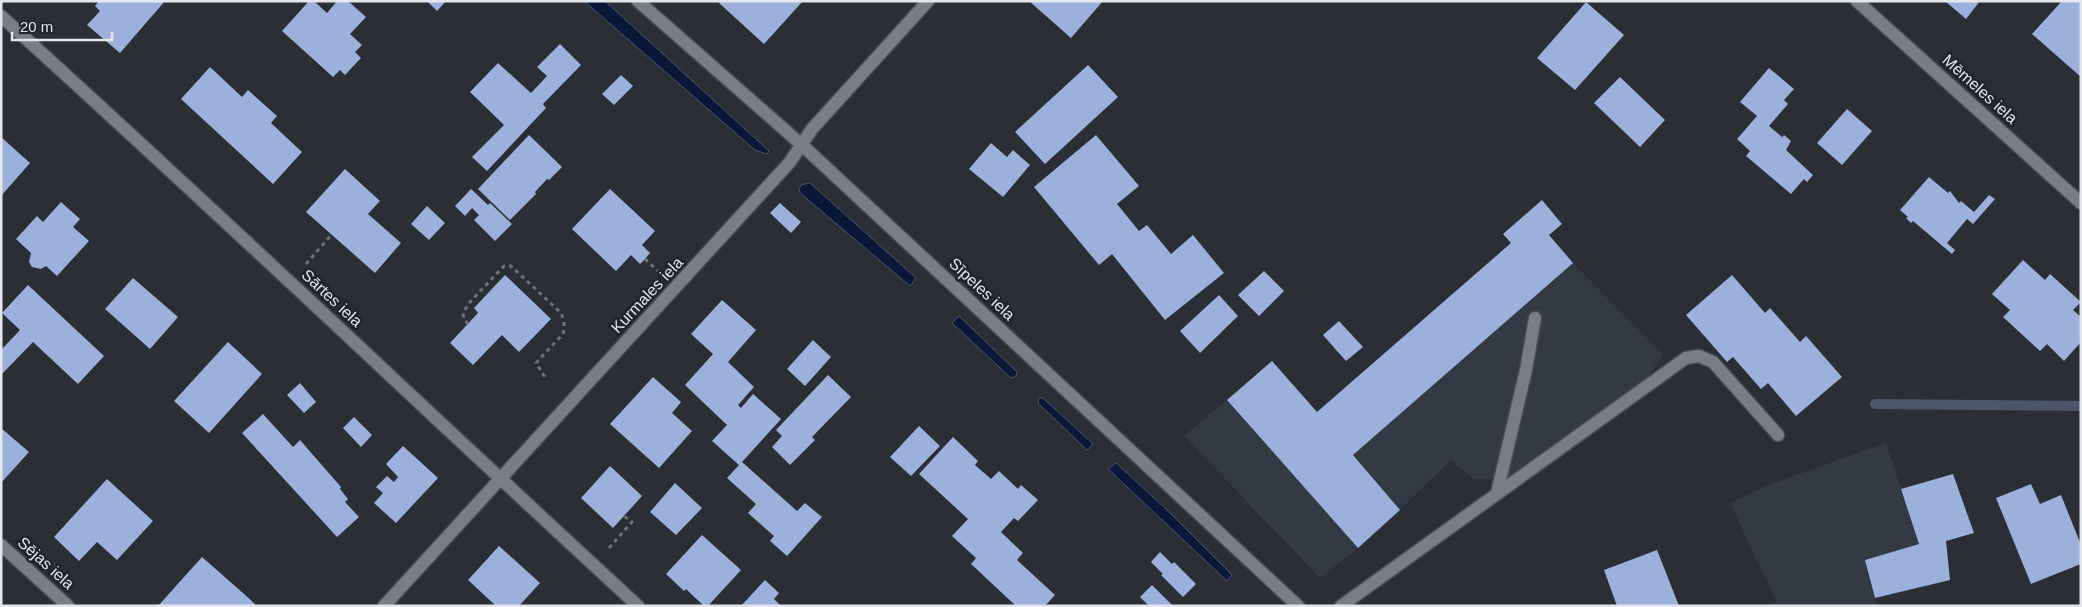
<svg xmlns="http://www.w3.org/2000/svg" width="2082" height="607" font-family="Helvetica,sans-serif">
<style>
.built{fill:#343a44}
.water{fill:#0a1838;stroke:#4b566d}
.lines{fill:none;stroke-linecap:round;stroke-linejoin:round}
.stream{stroke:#4b566d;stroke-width:10}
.building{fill:#9bb0da}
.minor-casing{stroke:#494c51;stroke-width:15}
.path{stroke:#6f7277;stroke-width:3;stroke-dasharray:4 4;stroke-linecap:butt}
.minor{stroke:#7a7d84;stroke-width:12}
.labels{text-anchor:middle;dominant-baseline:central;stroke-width:5;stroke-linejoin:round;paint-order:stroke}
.street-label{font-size:16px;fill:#e4e6ea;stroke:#21242a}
</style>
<rect width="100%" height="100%" fill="#2b2e34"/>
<g class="built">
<path d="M1573 263 1663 354 1645 382 1516 478 1473 479 1451 460 1400 510 1353 455Z"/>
<path d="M1227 400 1358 548 1320 578 1184 436Z"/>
<path d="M1886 443 1919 544 1865 560 1877 606H1767L1777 602 1747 540 1731 503 1768 485Z"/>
</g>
<g class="water">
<path d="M584 1H605L769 151 767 154 755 150Z"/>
<path d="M810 183 916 278 910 286 800 193 799 189 801 185Z"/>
<path d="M959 316 1017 372 1016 376 1011 378 952 323Z"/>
<path d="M1039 398H1043L1093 444 1087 450 1038 403Z"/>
<path d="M1116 463 1167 510 1232 575 1227 581 1108 469Z"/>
</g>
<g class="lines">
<path class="stream" d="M1875 404 2081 406"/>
</g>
<g class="building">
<path d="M99 1H165L120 53 87 25 100 11 95 6Z"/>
<path d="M309 1H314L327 13 337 1H348L366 17 350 34 362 45 355 52 361 58 345 75 340 70 333 77 282 31Z"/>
<path d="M427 1H446L437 11Z"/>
<path d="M721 1H803L764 44 719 3Z"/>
<path d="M1029 1H1103L1071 38Z"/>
<path d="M1945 1H1980L1966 19Z"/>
<path d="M2062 1H2081V77L2032 34Z"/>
<path d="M1586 2 1624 35 1575 90 1537 58Z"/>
<path d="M560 44 581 65 543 104 546 108 487 171 472 157 504 125 470 92 498 63 531 93 547 76 537 67Z"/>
<path d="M1088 65 1118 97 1045 164 1015 132Z"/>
<path d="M210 67 242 97 248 90 277 116 271 123 302 152 273 184 181 99Z"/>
<path d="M1769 68 1794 89 1784 100 1788 104 1769 126 1782 137 1780 140 1784 135 1791 141 1786 150 1813 175 1807 182 1804 179 1791 194 1746 156 1750 151 1737 139 1757 116 1740 102Z"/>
<path d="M621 75 633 86 614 105 602 94Z"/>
<path d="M1620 77 1665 120 1640 147 1594 103Z"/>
<path d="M1847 109 1872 131 1842 165 1817 143Z"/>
<path d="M529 135 562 167 549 180 547 179 535 192 536 194 510 220 478 189Z"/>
<path d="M1096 135 1139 186 1117 204 1139 231 1147 225 1171 254 1193 235 1224 273 1165 320 1112 254 1099 265 1034 187Z"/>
<path d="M1 137 30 163 1 196Z"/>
<path d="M991 143 1007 157 1013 150 1030 165 1003 197 969 169Z"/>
<path d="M345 169 380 201 368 214 401 243 375 273 306 212Z"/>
<path d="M1929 177 1948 193 1950 191 1959 203 1961 201 1974 212 1989 195 1995 199 1973 224 1967 219 1947 243 1955 250 1952 254 1913 221 1911 223 1906 218 1908 217 1900 210Z"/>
<path d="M471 189 488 205 490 203 512 224 495 241 474 220 479 215 472 208 465 216 455 206Z"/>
<path d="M610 189 655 231 642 245 650 253 645 259 640 264 631 255 616 271 572 229Z"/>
<path d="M1542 200 1562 224 1549 235 1573 263 1353 455 1400 510 1358 548 1227 400 1272 361 1317 412 1511 243 1503 234Z"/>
<path d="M61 202 80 219 73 227 89 241 57 276 46 266 41 269 32 267 29 262 31 253 16 239 37 216 43 222Z"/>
<path d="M780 203 801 222 791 233 770 213Z"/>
<path d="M427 206 445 223 429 240 411 224Z"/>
<path d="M2023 260 2045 280 2050 274 2081 302 2073 310 2081 317V342L2064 361 2047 344 2040 351 2003 317 2010 310 1992 294Z"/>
<path d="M1264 271 1284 291 1259 316 1238 295Z"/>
<path d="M505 275 551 319 519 352 502 335 473 365 450 343 478 313 474 308Z"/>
<path d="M1732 275 1765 313 1770 308 1800 342 1806 336 1842 377 1796 416 1768 383 1761 389 1733 357 1727 362 1686 315Z"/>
<path d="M133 278 178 317 150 349 105 309Z"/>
<path d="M28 285 104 356 78 384 33 342 1 375V350L20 330 2 313Z"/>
<path d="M1219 295 1238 316 1200 353 1180 331Z"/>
<path d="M722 300 756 330 728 362 754 387 738 405 741 408 753 394 781 419 742 462 797 511 805 503 822 517 787 556 770 541 774 536 748 513 756 504 727 478 739 465 712 441 727 425 685 385 713 354 691 334Z"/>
<path d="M1339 321 1363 347 1346 361 1323 335Z"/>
<path d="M813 340 831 357 805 386 787 369Z"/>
<path d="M228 342 262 374 209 433 174 401Z"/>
<path d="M828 375 851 397 812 437 815 440 790 465 772 447 782 436 776 430Z"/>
<path d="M653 377 681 402 672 413 692 431 659 468 610 424Z"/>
<path d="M300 383 316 402 304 413 287 395Z"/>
<path d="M263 414 293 447 300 440 341 487 340 489 348 499 345 502 359 517 337 537 242 433Z"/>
<path d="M354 417 372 435 361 447 343 428Z"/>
<path d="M919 426 940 446 911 476 890 457Z"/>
<path d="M1 428 29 452 1 483Z"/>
<path d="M953 437 978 461 975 465 991 479 999 471 1018 489 1021 485 1038 500 1018 521 1014 518 1001 532 1023 553 1017 560 1055 595 1045 606H1016L971 564 976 558 952 536 968 519 919 474Z"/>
<path d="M403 446 438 478 396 523 374 503 383 493 376 487 387 476 394 482 398 477 386 464Z"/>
<path d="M610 466 642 496 613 528 581 498Z"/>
<path d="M1953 474 1974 533 1946 541 1950 580 1875 598 1865 560 1919 544 1901 489Z"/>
<path d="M107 479 153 521 117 560 97 542 79 561 54 537Z"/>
<path d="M675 483 702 508 676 535 650 512Z"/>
<path d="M2031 484 2040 504 2061 495 2081 545V564L2031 584 1996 498Z"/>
<path d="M702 535 741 570 708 606H704L686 589 684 591 666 574Z"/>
<path d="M499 546 540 583 519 606H496L468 580Z"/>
<path d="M1657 550 1679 606H1617L1604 570Z"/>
<path d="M1160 552 1172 564 1174 562 1196 584 1183 597 1161 575 1163 574 1151 562Z"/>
<path d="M202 557 243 593 257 606H158Z"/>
<path d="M765 580 779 593 774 599 781 606H741Z"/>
<path d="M1152 585 1173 606H1149L1140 597Z"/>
</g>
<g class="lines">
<g class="minor-casing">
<g id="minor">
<path d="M638 1 802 145 1298 606"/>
<path d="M1857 1 2081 203"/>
<path d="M1 16C216 210 425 410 638 606"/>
<path d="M1497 493 1526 370 1535 318"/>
<path d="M1 545 68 606"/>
<path d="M384 606 790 162 812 129 928 1"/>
<path d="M1341 606 1686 358 1699 356 1713 362 1778 435"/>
</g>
</g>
<g class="path">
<path d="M645 259 659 272"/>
<path d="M306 264 332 234"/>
<path d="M468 324 464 319 463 313 470 302 504 266H511L561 313C564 320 565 326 563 334L536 363 545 377"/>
<path d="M609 548 632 522 624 516"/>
</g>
<use href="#minor" class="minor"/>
</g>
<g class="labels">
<g class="street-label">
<text transform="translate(1980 89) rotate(42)">Mēmeles iela</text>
<text transform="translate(982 289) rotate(43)">Sīpeles iela</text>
<text transform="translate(647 295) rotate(-47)">Kurmales iela</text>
<text transform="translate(332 298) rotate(43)">Sārtes iela</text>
<text transform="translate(46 563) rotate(42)">Sējas iela</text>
</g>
</g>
<rect width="2082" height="607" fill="none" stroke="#e4e6ea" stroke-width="5"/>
<path d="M12 32v8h100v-8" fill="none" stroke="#e4e6ea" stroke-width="2.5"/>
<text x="20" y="32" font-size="15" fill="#e4e6ea" stroke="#21242a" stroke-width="4" paint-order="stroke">20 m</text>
</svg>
